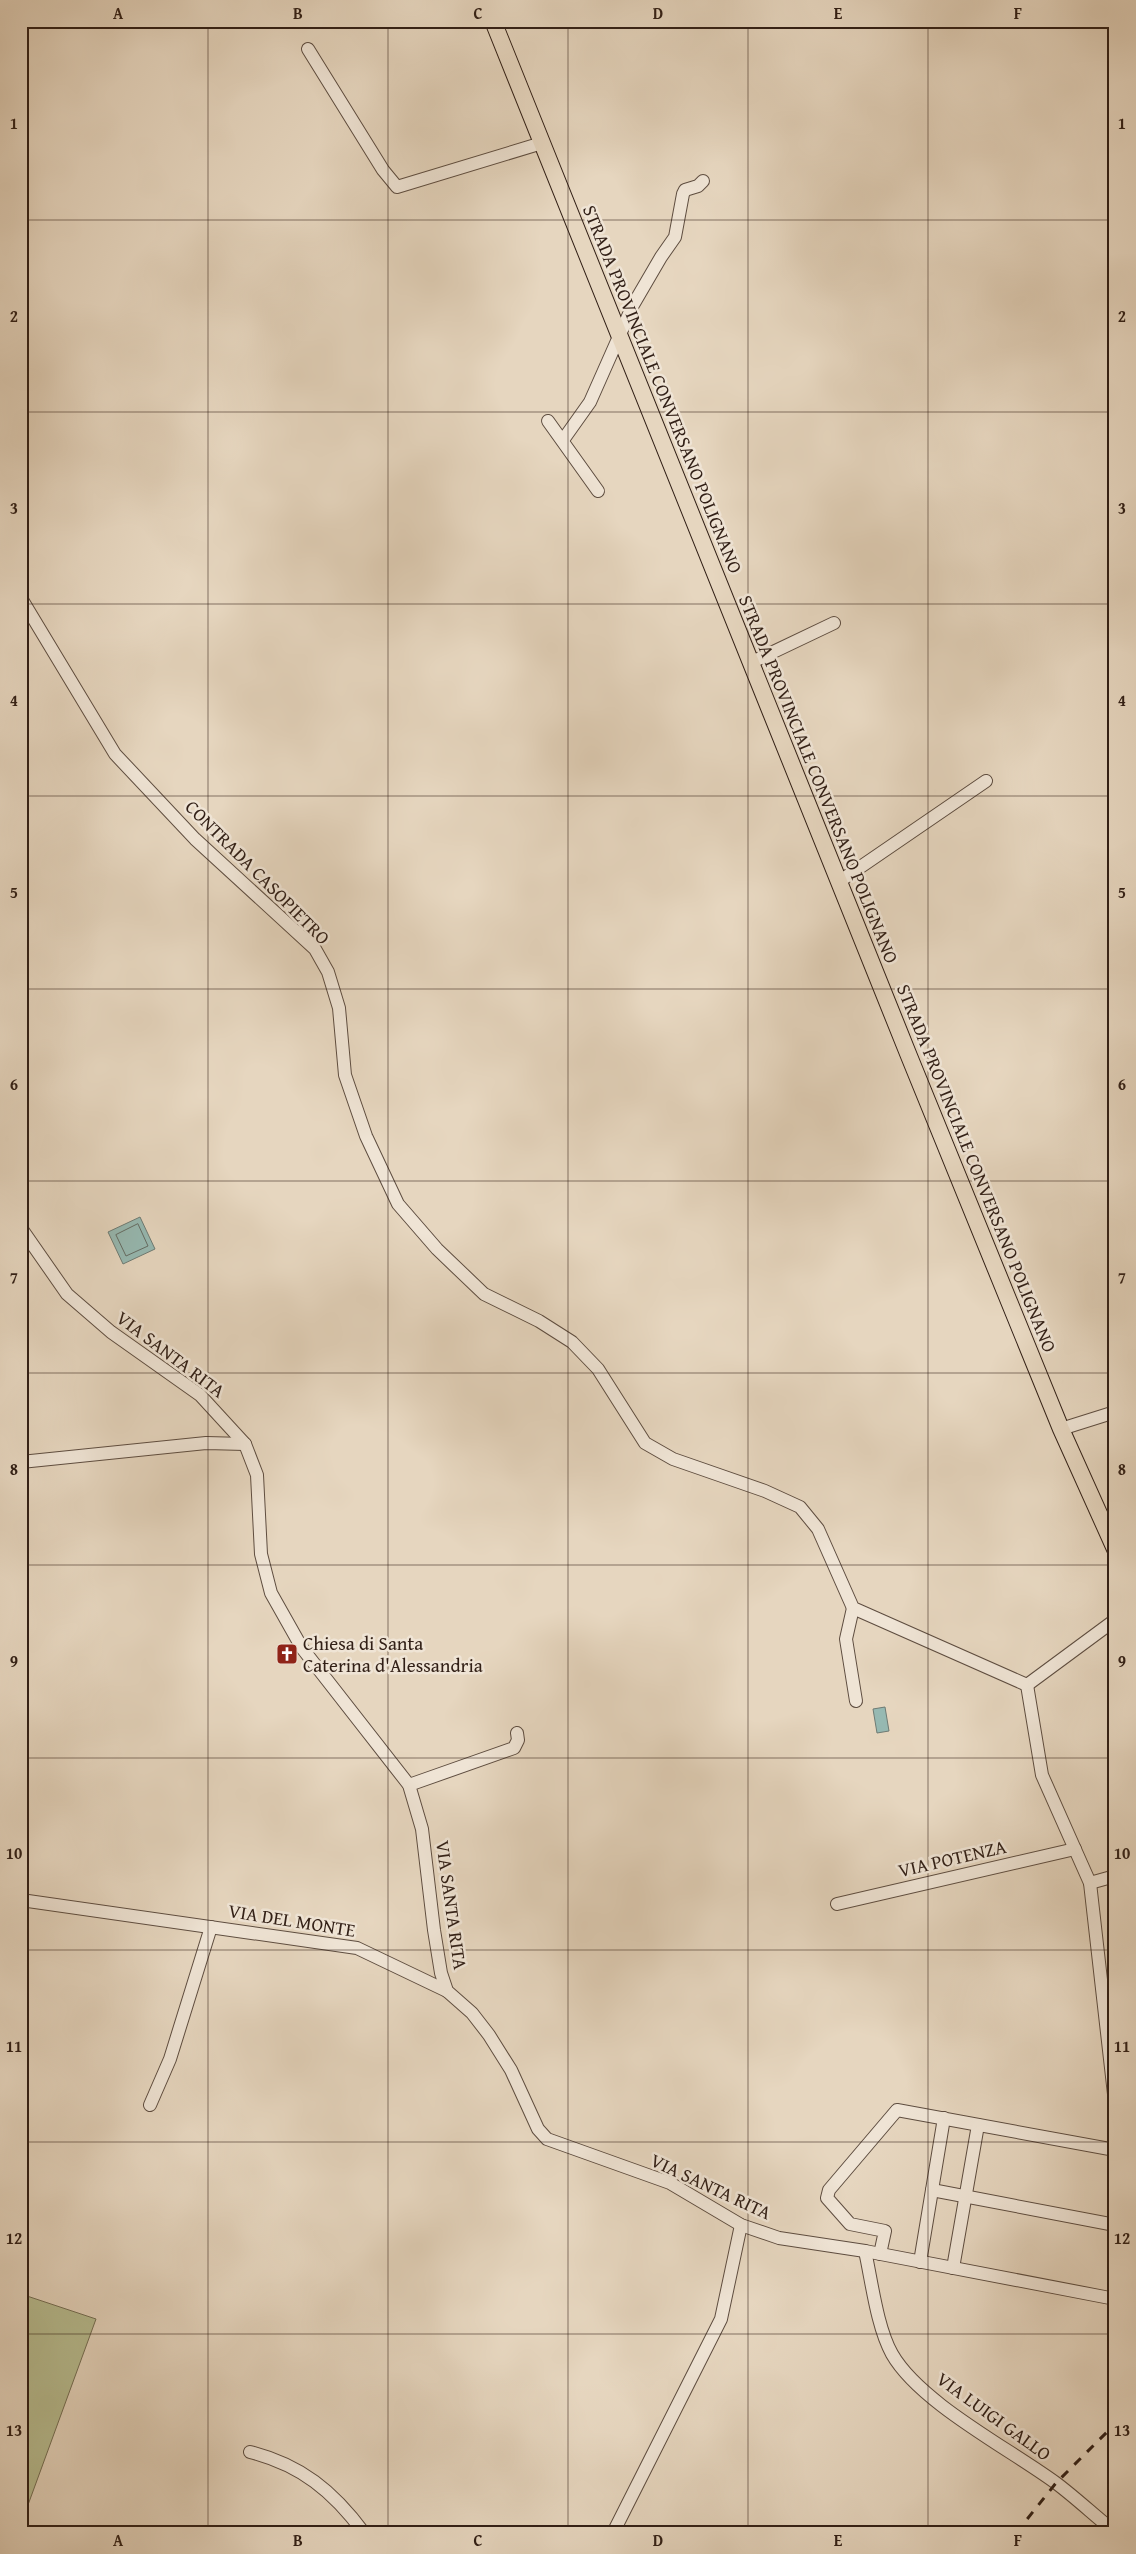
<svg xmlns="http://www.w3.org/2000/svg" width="1136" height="2554" font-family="'Gentium Book Plus',serif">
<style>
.green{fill:#b7bd91;stroke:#746e54}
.water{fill:#96b9b2;stroke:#6e7b74}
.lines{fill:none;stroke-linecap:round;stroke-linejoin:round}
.shore{stroke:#646c64;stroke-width:1}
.minor-casing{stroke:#5e4d40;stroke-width:14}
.major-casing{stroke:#311f16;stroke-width:18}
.minor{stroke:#efe4d5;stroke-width:12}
.major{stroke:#e6d6bf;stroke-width:16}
.rail{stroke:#311f16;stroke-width:3;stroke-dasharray:9 9;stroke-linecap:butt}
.grid{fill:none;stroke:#311f16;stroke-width:1;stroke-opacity:0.55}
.labels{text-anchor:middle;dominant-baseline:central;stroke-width:5;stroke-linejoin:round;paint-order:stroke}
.street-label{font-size:19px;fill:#311f16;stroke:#efe4d5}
.poi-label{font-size:19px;fill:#311f16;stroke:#efe4d5;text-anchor:start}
.neatline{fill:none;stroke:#311f16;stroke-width:2}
.grid-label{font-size:16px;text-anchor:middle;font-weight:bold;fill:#311f16}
</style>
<rect width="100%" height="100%" fill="#e6d6bf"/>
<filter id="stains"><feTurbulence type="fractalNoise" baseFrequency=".004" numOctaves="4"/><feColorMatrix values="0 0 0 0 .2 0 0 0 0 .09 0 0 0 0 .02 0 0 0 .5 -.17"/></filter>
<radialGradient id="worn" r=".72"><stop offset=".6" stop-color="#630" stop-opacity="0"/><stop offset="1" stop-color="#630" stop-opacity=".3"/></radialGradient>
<path class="green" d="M21 2294 96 2319 21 2524Z"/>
<g class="water">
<path d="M140 1217 155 1249 123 1264 108 1232Z"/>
<path d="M885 1707 889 1731 877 1733 873 1709Z"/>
</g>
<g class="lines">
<path class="shore" d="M138 1224 148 1246 126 1256 116 1235Z"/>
<g class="minor-casing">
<g id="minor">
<path d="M308 49 383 170 397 187 542 143"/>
<path d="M548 421 598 491"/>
<path d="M563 440 590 402 633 305 661 257 675 237 683 194 685 190 698 186 703 181"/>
<path d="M21 598 115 754 195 839 315 949 328 972 339 1008 345 1075 366 1136 398 1204 437 1249 484 1294 539 1321 572 1342 598 1369 645 1443 673 1459 765 1491 800 1507 818 1529 853 1608 1027 1685 1115 1620"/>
<path d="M750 663 834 623"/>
<path d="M840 881 986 781"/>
<path d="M21 1228 67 1294 111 1332 200 1395 245 1444 257 1475 261 1554 271 1593 302 1648 409 1785 422 1829 434 1930 441 1973 447 1991 472 2013 489 2035 511 2070 538 2129 547 2139 670 2183 741 2225 779 2238 865 2251 1115 2299"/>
<path d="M1061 1429 1115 1412"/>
<path d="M21 1462 206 1443 245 1444"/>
<path d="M853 1608 846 1639 856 1701"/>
<path d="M1027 1685 1042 1775 1090 1883 1115 2103"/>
<path d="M409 1785 514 1748 518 1740 517 1733"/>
<path d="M1090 1883 1115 1876"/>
<path d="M21 1900 357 1948 447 1991"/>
<path d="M837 1904 1075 1849"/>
<path d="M150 2105 170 2059 211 1927"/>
<path d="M932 2190 1115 2225"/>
<path d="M865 2251C872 2283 877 2327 892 2354 920 2403 1010 2449 1056 2483 1076 2498 1095 2516 1115 2532"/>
<path d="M880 2254 885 2231 850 2224 827 2198 829 2190 897 2110 1115 2150"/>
<path d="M920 2262 944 2118"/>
<path d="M953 2268 978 2125"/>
<path d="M250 2452C301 2465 333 2491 364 2533"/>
<path d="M613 2533 721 2319 741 2225"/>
</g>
</g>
<g class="major-casing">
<path id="major" d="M493 21 909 1056 1061 1429 1115 1549"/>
</g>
<use href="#minor" class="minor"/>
<use href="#major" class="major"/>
<path class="rail" d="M1016 2533 1056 2483 1115 2424"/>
</g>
<path class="grid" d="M208 21V2533M388 21V2533M568 21V2533M748 21V2533M928 21V2533M21 220H1115M21 412H1115M21 604H1115M21 796H1115M21 989H1115M21 1181H1115M21 1373H1115M21 1565H1115M21 1758H1115M21 1950H1115M21 2142H1115M21 2334H1115"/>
<defs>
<g id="church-square" transform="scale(1.125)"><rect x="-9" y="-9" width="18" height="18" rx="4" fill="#8f2418" stroke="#efe4d5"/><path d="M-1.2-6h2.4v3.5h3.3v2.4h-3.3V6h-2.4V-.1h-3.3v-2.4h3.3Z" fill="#fff"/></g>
</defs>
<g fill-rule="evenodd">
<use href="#church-square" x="287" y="1654"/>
</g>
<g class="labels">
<g class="street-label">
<text transform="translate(663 389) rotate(68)">STRADA PROVINCIALE CONVERSANO POLIGNANO</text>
<text transform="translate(819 779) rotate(68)">STRADA PROVINCIALE CONVERSANO POLIGNANO</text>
<text transform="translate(258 872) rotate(45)">CONTRADA CASOPIETRO</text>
<text transform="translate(977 1168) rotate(68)">STRADA PROVINCIALE CONVERSANO POLIGNANO</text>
<text transform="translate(171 1354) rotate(37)">VIA SANTA RITA</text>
<text transform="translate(952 1858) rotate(-13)">VIA POTENZA</text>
<text transform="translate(452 1905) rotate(82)">VIA SANTA RITA</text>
<text transform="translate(292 1920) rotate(9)">VIA DEL MONTE</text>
<text transform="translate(711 2186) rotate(25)">VIA SANTA RITA</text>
<text transform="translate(994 2416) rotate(36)">VIA LUIGI GALLO</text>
</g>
<g class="poi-label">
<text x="303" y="1643">Chiesa di Santa<tspan x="303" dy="22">Caterina d'Alessandria</tspan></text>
</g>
</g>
<rect width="1136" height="2554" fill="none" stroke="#e6d6bf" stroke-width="55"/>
<rect x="28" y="28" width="1080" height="2498" class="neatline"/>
<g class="grid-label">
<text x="118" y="19">A</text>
<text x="298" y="19">B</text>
<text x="478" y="19">C</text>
<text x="658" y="19">D</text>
<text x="838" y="19">E</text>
<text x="1018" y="19">F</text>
<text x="14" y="129">1</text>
<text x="1122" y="129">1</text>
<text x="14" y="322">2</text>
<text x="1122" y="322">2</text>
<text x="14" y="514">3</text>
<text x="1122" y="514">3</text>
<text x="14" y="706">4</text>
<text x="1122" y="706">4</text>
<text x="14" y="898">5</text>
<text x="1122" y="898">5</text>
<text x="14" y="1090">6</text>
<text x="1122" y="1090">6</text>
<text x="14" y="1283">7</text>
<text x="1122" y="1283">7</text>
<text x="14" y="1475">8</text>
<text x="1122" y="1475">8</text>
<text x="14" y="1667">9</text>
<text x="1122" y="1667">9</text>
<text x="14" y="1859">10</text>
<text x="1122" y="1859">10</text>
<text x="14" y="2052">11</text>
<text x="1122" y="2052">11</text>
<text x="14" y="2244">12</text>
<text x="1122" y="2244">12</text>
<text x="14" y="2436">13</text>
<text x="1122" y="2436">13</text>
<text x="118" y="2546">A</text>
<text x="298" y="2546">B</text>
<text x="478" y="2546">C</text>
<text x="658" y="2546">D</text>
<text x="838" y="2546">E</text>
<text x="1018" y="2546">F</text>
</g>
<rect width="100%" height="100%" filter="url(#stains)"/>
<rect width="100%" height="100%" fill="url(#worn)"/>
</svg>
